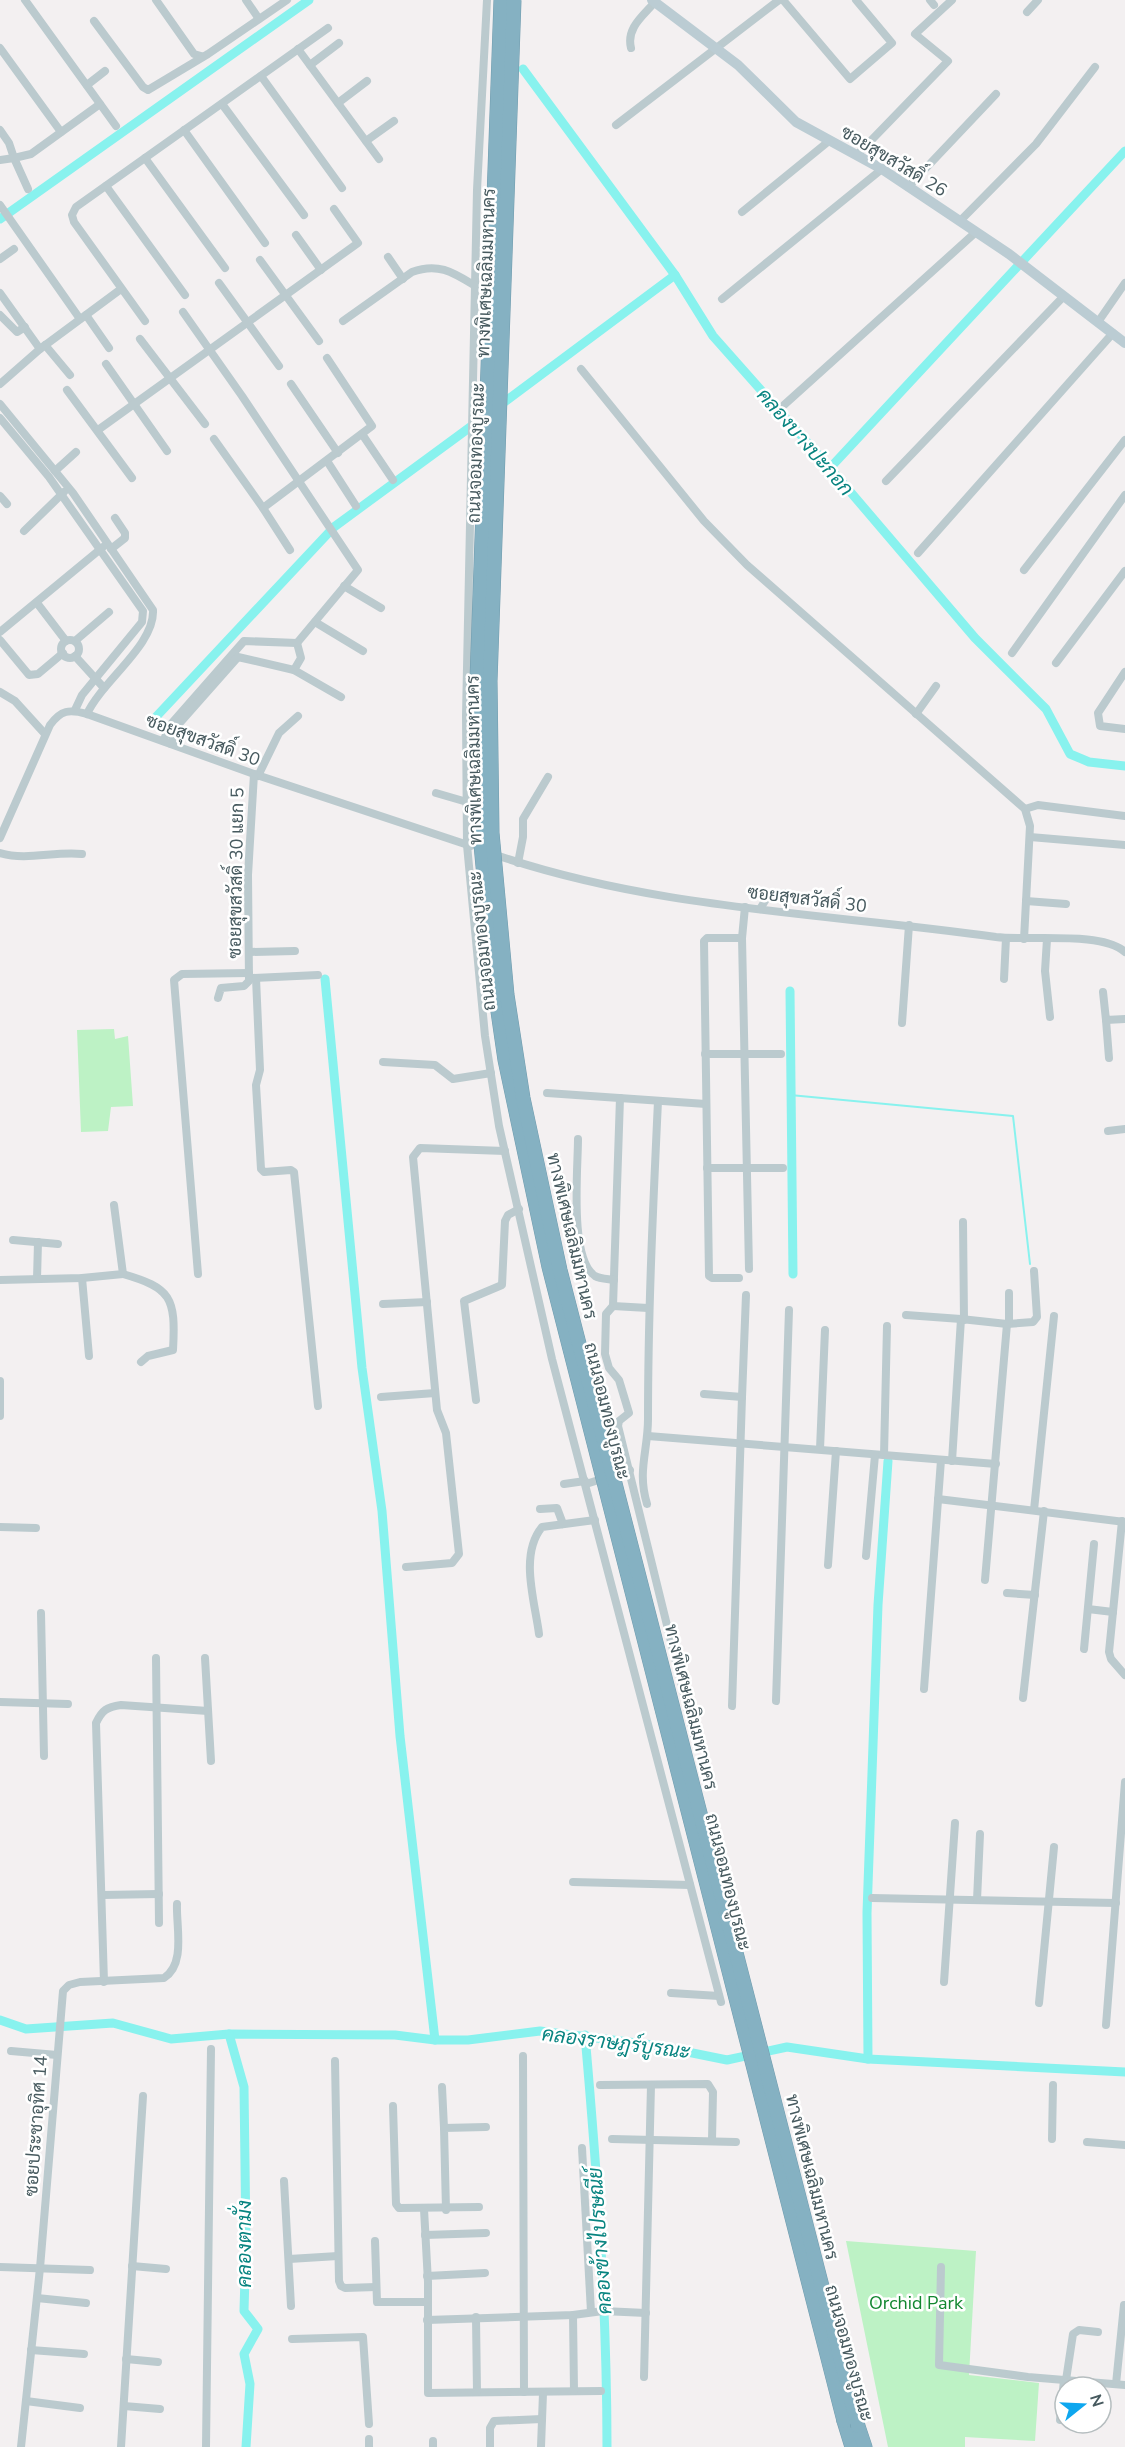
<svg xmlns="http://www.w3.org/2000/svg" width="1125" height="2447" font-family="'Nunito Sans',Sarabun,sans-serif">
<style>
.green{fill:#bdf2c5}
.lines{fill:none;stroke-linecap:round;stroke-linejoin:round}
.stream{stroke:#88f2ee;stroke-width:2}
.canal{stroke:#88f2ee;stroke-width:9}
.highway-casing{stroke:#719cae;stroke-width:15}
.street{stroke:#bbcace;stroke-width:8}
.secondary{stroke:#bbccd3;stroke-width:10}
.highway{stroke:#85b1c2;stroke-width:14}
.highway-bridge-casing{stroke:#719cae;stroke-width:15;stroke-linecap:butt}
.highway-bridge{stroke:#85b1c2;stroke-width:14}
.labels{text-anchor:middle;dominant-baseline:central;stroke-width:5;stroke-linejoin:round;paint-order:stroke}
.street-label{font-size:18px;fill:#475a5f;stroke:#fff}
.park-label{font-size:18px;fill:#128730;stroke:#fff}
.water-label{font-size:20px;font-style:italic;fill:#088480;stroke:#fff}
</style>
<rect width="100%" height="100%" fill="#f3f0f1"/>
<g class="green">
<path d="M114 1029 115 1039 128 1036 133 1106 111 1107 108 1131 81 1132 77 1030Z"/>
<path d="M846 2241 976 2251 969 2375 1039 2383 1035 2441 965 2437V2447H888Z"/>
</g>
<g class="lines">
<path class="stream" d="M790 1095 1013 1116 1030 1264"/>
<g class="canal">
<path d="M523 69 675 275 713 336 830 468 975 638 1046 709 1070 754 1089 762 1125 766"/>
<path d="M0 219 309 0"/>
<path d="M499 406 675 275"/>
<path d="M830 468 1125 151"/>
<path d="M154 719 334 527 488 414"/>
<path d="M325 979 362 1368 382 1511 400 1736 435 2040"/>
<path d="M790 991 793 1274"/>
<path d="M0 2020 26 2029 113 2023 171 2039 229 2034 395 2035 435 2040H468L540 2031 653 2045 727 2060 787 2047 868 2059 1125 2072"/>
<path d="M229 2034 244 2087 246 2242 244 2311 258 2329 244 2354 250 2384 246 2447"/>
<path d="M585 2035C597 2172 607 2309 607 2447"/>
<path d="M868 2059 867 1913 878 1605 888 1461"/>
</g>
<g class="highway-casing">
<g id="highway">
<path d="M844 2421 852 2447"/>
<path d="M858 2426 865 2447"/>
</g>
</g>
<g class="street">
<path d="M25 0 116 126"/>
<path d="M156 0 194 54 201 56"/>
<path d="M246 0 259 19"/>
<path d="M487 0 477 190 466 716 467 845 485 1036 499 1126 552 1359 721 2002"/>
<path d="M783 0 850 79 892 43 856 0"/>
<path d="M930 0 934 5"/>
<path d="M1027 12 1038 0"/>
<path d="M94 21 143 87 148 90 208 54 287 0"/>
<path d="M0 48 61 132"/>
<path d="M631 48C626 28 643 16 655 2"/>
<path d="M298 49 379 159"/>
<path d="M310 65 339 43"/>
<path d="M261 76 342 188"/>
<path d="M87 85 105 71"/>
<path d="M338 103 367 81"/>
<path d="M222 104 304 215"/>
<path d="M616 125 779 0"/>
<path d="M0 130 9 143 14 158 0 160"/>
<path d="M184 130 265 243"/>
<path d="M366 141 394 121"/>
<path d="M857 155 948 61 915 34 952 0"/>
<path d="M145 158 225 268"/>
<path d="M106 186 185 295"/>
<path d="M908 187 996 94"/>
<path d="M28 189 14 158 31 154 100 104"/>
<path d="M0 205 80 319"/>
<path d="M742 212 829 141"/>
<path d="M960 221 1036 144 1095 67"/>
<path d="M296 235 321 270"/>
<path d="M388 257 403 279"/>
<path d="M0 259 14 249"/>
<path d="M260 260 319 341"/>
<path d="M219 283 279 366"/>
<path d="M0 293 40 349"/>
<path d="M722 299 882 169"/>
<path d="M0 315 17 332 25 327"/>
<path d="M86 315 109 348"/>
<path d="M145 321 74 222 72 215 76 207 328 28"/>
<path d="M343 321 412 272C439 262 454 273 477 287"/>
<path d="M1098 322 1125 283"/>
<path d="M140 339 205 424"/>
<path d="M45 345 70 375"/>
<path d="M106 364 167 451"/>
<path d="M581 369 704 521 747 565 1025 809 1030 826 1024 939"/>
<path d="M0 384 40 349 121 289"/>
<path d="M291 384 338 453"/>
<path d="M67 390 132 478"/>
<path d="M0 404 73 493 153 610C155 645 102 681 87 714"/>
<path d="M784 405 976 232"/>
<path d="M0 418 49 477 143 611 142 622 82 695 75 710"/>
<path d="M98 430 358 243 334 209"/>
<path d="M362 434 393 480"/>
<path d="M214 439 263 508"/>
<path d="M327 461 356 506"/>
<path d="M55 471 76 452"/>
<path d="M886 481 1064 296"/>
<path d="M0 496 7 504"/>
<path d="M24 531 64 492"/>
<path d="M111 549 125 538V533L115 518"/>
<path d="M290 550 263 508 372 426 327 358"/>
<path d="M918 553 1113 333"/>
<path d="M1024 570 1125 440"/>
<path d="M344 586 381 608"/>
<path d="M37 603 66 641"/>
<path d="M315 622 363 651"/>
<path d="M0 632 103 547"/>
<path d="M0 640 29 675 38 674 63 653"/>
<circle cx="70" cy="649" r="9"/>
<path d="M75 641 109 612"/>
<path d="M1012 653 1125 495"/>
<path d="M75 656 104 688"/>
<path d="M1056 663 1125 571"/>
<path d="M294 670 301 658 297 643"/>
<path d="M1125 672 1098 713 1100 726 1125 729"/>
<path d="M0 692 15 701 45 734"/>
<path d="M916 714 936 686"/>
<path d="M163 741 172 723 244 641 297 643 358 570 242 396 183 312"/>
<path d="M171 744 177 726 238 657 294 670 341 697"/>
<path d="M258 776 279 733 298 716"/>
<path d="M436 793 467 802"/>
<path d="M1025 809 1038 805 1125 816"/>
<path d="M1030 837 1125 845"/>
<path d="M0 838 50 725C61 710 69 709 87 714L254 774 471 846"/>
<path d="M0 853C27 861 54 851 82 854"/>
<path d="M493 854C655 910 828 913 996 937 1030 941 1102 931 1125 952"/>
<path d="M518 863 523 837V819L548 777"/>
<path d="M1026 901 1066 904"/>
<path d="M745 907 742 938 749 1269"/>
<path d="M760 909 768 896 786 893"/>
<path d="M1047 939 1045 971 1050 1017"/>
<path d="M250 952 295 951"/>
<path d="M253 978 318 975"/>
<path d="M256 978 260 1070 256 1085 261 1169 264 1172 291 1170 294 1172 318 1406"/>
<path d="M1004 979 1006 938"/>
<path d="M1103 992 1106 1020 1125 1019"/>
<path d="M218 998 221 988 244 986 249 981 248 875 254 774"/>
<path d="M1106 1020 1109 1058"/>
<path d="M902 1023 909 925"/>
<path d="M705 1054H781"/>
<path d="M383 1062 435 1065 453 1079 491 1073"/>
<path d="M547 1093 706 1104"/>
<path d="M620 1098 613 1306 648 1308"/>
<path d="M1108 1131 1125 1129"/>
<path d="M578 1139C578 1169 569 1259 595 1276 600 1279 609 1279 614 1280"/>
<path d="M707 1168H783"/>
<path d="M963 1222 964 1320"/>
<path d="M13 1240 58 1244"/>
<path d="M123 1274C171 1288 176 1297 173 1350L148 1356 141 1362"/>
<path d="M198 1274 174 980 182 974 249 973"/>
<path d="M82 1278 89 1356"/>
<path d="M739 1278H712L709 1276 704 941 707 938H742"/>
<path d="M37 1279 38 1242"/>
<path d="M0 1280 82 1278 123 1274 114 1205"/>
<path d="M383 1304 427 1302"/>
<path d="M613 1306 606 1314 605 1354 609 1368 619 1380 629 1413 619 1421 618 1426 694 1735"/>
<path d="M906 1315 961 1319 952 1461"/>
<path d="M961 1319 1007 1324 1033 1322 1037 1317 1034 1271"/>
<path d="M1009 1323V1293"/>
<path d="M0 1381V1416"/>
<path d="M704 1394 742 1397 732 1706"/>
<path d="M381 1397 435 1393"/>
<path d="M742 1397 746 1295"/>
<path d="M476 1400 464 1301 502 1285 505 1221 508 1215 519 1209"/>
<path d="M648 1436 996 1464"/>
<path d="M820 1449 825 1330"/>
<path d="M884 1455 887 1326"/>
<path d="M564 1484 585 1481"/>
<path d="M586 1484 630 1470"/>
<path d="M938 1499 1125 1522"/>
<path d="M647 1504C637 1471 648 1451 648 1419 648 1313 653 1207 658 1101"/>
<path d="M540 1509 557 1508 563 1524"/>
<path d="M1034 1510 1054 1316"/>
<path d="M1122 1521 1109 1652 1111 1659 1125 1675"/>
<path d="M0 1527 36 1528"/>
<path d="M866 1556 875 1455"/>
<path d="M828 1565 836 1451"/>
<path d="M406 1567 452 1563 459 1554 446 1433 437 1410 413 1157 420 1148 505 1151"/>
<path d="M985 1580 1007 1324"/>
<path d="M1007 1593 1035 1595"/>
<path d="M1088 1609 1113 1612"/>
<path d="M41 1613 44 1756"/>
<path d="M539 1634C535 1602 519 1555 542 1527L595 1520"/>
<path d="M1084 1649 1094 1544"/>
<path d="M156 1658 159 1923"/>
<path d="M205 1658 211 1761"/>
<path d="M924 1689 941 1460"/>
<path d="M1023 1698 1044 1511"/>
<path d="M776 1701 789 1310"/>
<path d="M0 1702 68 1704"/>
<path d="M573 1882 690 1885"/>
<path d="M102 1895 159 1894"/>
<path d="M872 1898 1116 1903"/>
<path d="M977 1900 980 1834"/>
<path d="M104 1982 96 1723C102 1710 107 1707 121 1705L208 1711"/>
<path d="M944 1982 955 1823"/>
<path d="M671 1993 719 1996"/>
<path d="M1039 2003 1054 1847"/>
<path d="M1106 2025 1125 1782"/>
<path d="M11 2051 57 2055"/>
<path d="M523 2056 524 2392"/>
<path d="M335 2061 339 2281 341 2286 345 2288 376 2287"/>
<path d="M600 2085 708 2084 713 2092 712 2140"/>
<path d="M442 2087 444 2128"/>
<path d="M393 2106 396 2204 399 2208 479 2207"/>
<path d="M612 2139 736 2142"/>
<path d="M1052 2139 1053 2085"/>
<path d="M1087 2142 1125 2145"/>
<path d="M582 2148 591 2312"/>
<path d="M284 2181 291 2306"/>
<path d="M424 2209 428 2282V2393L601 2391"/>
<path d="M446 2210 444 2128 486 2127"/>
<path d="M425 2235 486 2233"/>
<path d="M375 2241 377 2302H428"/>
<path d="M289 2259 338 2256"/>
<path d="M132 2266 166 2269"/>
<path d="M0 2267 90 2270"/>
<path d="M941 2267 939 2365 1028 2377 1125 2385"/>
<path d="M427 2276 485 2273"/>
<path d="M37 2298 86 2303"/>
<path d="M573 2315 574 2391"/>
<path d="M476 2317 477 2392"/>
<path d="M427 2320 573 2315 603 2311 646 2313"/>
<path d="M292 2339 363 2337 369 2424"/>
<path d="M31 2350 84 2354"/>
<path d="M126 2359 158 2362"/>
<path d="M644 2377 651 2085"/>
<path d="M1066 2380 1073 2334 1079 2330 1098 2332"/>
<path d="M1116 2384 1124 2305"/>
<path d="M26 2401 80 2408"/>
<path d="M124 2406 160 2409"/>
<path d="M1060 2420 1064 2380"/>
<path d="M369 2439V2447"/>
<path d="M433 2441V2447"/>
<path d="M21 2447 40 2268 63 1991 69 1985 80 1982 164 1978C186 1964 176 1927 177 1904"/>
<path d="M121 2447 143 2096"/>
<path d="M206 2447 211 2049"/>
<path d="M490 2447V2428L494 2421 542 2419"/>
<path d="M541 2447 543 2393"/>
</g>
<path class="secondary" d="M652 0 738 65 796 122 882 169 1009 254 1125 343"/>
<use href="#highway" class="highway"/>
<g class="highway-bridge-casing">
<g id="highway-bridge">
<path d="M501 0 477 680 480 834 494 984 505 1060 549 1267 844 2421"/>
<path d="M514 0 490 681 492 833 507 995 523 1098 560 1270 858 2426"/>
</g>
</g>
<use href="#highway-bridge" class="highway-bridge"/>
</g>
<g class="labels">
<g class="street-label">
<text transform="translate(894 161) rotate(31)">ซอยสุขสวัสดิ์ 26</text>
<text transform="translate(486 273) rotate(-88)">ทางพิเศษเฉลิมมหานคร</text>
<text transform="translate(476 453) rotate(-88)">ถนนจอมทองบูรณะ</text>
<text transform="translate(203 740) rotate(20)">ซอยสุขสวัสดิ์ 30</text>
<text transform="translate(474 760) rotate(-91)">ทางพิเศษเฉลิมมหานคร</text>
<text transform="translate(236 873) rotate(-89)">ซอยสุขสวัสดิ์ 30 แยก 5</text>
<text transform="translate(807 899) rotate(7)">ซอยสุขสวัสดิ์ 30</text>
<text transform="translate(482 941) rotate(-96)">ถนนจอมทองบูรณะ</text>
<text transform="translate(572 1236) rotate(77)">ทางพิเศษเฉลิมมหานคร</text>
<text transform="translate(607 1411) rotate(76)">ถนนจอมทองบูรณะ</text>
<text transform="translate(691 1707) rotate(76)">ทางพิเศษเฉลิมมหานคร</text>
<text transform="translate(728 1882) rotate(76)">ถนนจอมทองบูรณะ</text>
<text transform="translate(36 2126) rotate(-86)">ซอยประชาอุทิศ 14</text>
<text transform="translate(812 2177) rotate(76)">ทางพิเศษเฉลิมมหานคร</text>
<text transform="translate(849 2353) rotate(75)">ถนนจอมทองบูรณะ</text>
</g>
<g class="park-label">
<text x="916" y="2303">Orchid Park</text>
</g>
<g class="water-label">
<text transform="translate(805 442) rotate(49)">คลองบางปะกอก</text>
<text transform="translate(616 2043) rotate(7)">คลองราษฎร์บูรณะ</text>
<text transform="translate(600 2241) rotate(-94)">คลองข้างไปรษณีย์</text>
<text transform="translate(244 2244) rotate(-90)">คลองตามั่ง</text>
</g>
</g>
<g transform="translate(1083 2405) rotate(72)"><circle r="28" fill="#ffffff" stroke="#b5bdbf" stroke-width="1.5"/>
<path d="M0-4.5L10 22L0 15L-10 22Z" fill="#0ea7ef"/>
<text y="-9" font-size="16" font-weight="bold" text-anchor="middle" fill="#475a5f">N</text>
</g>
</svg>
